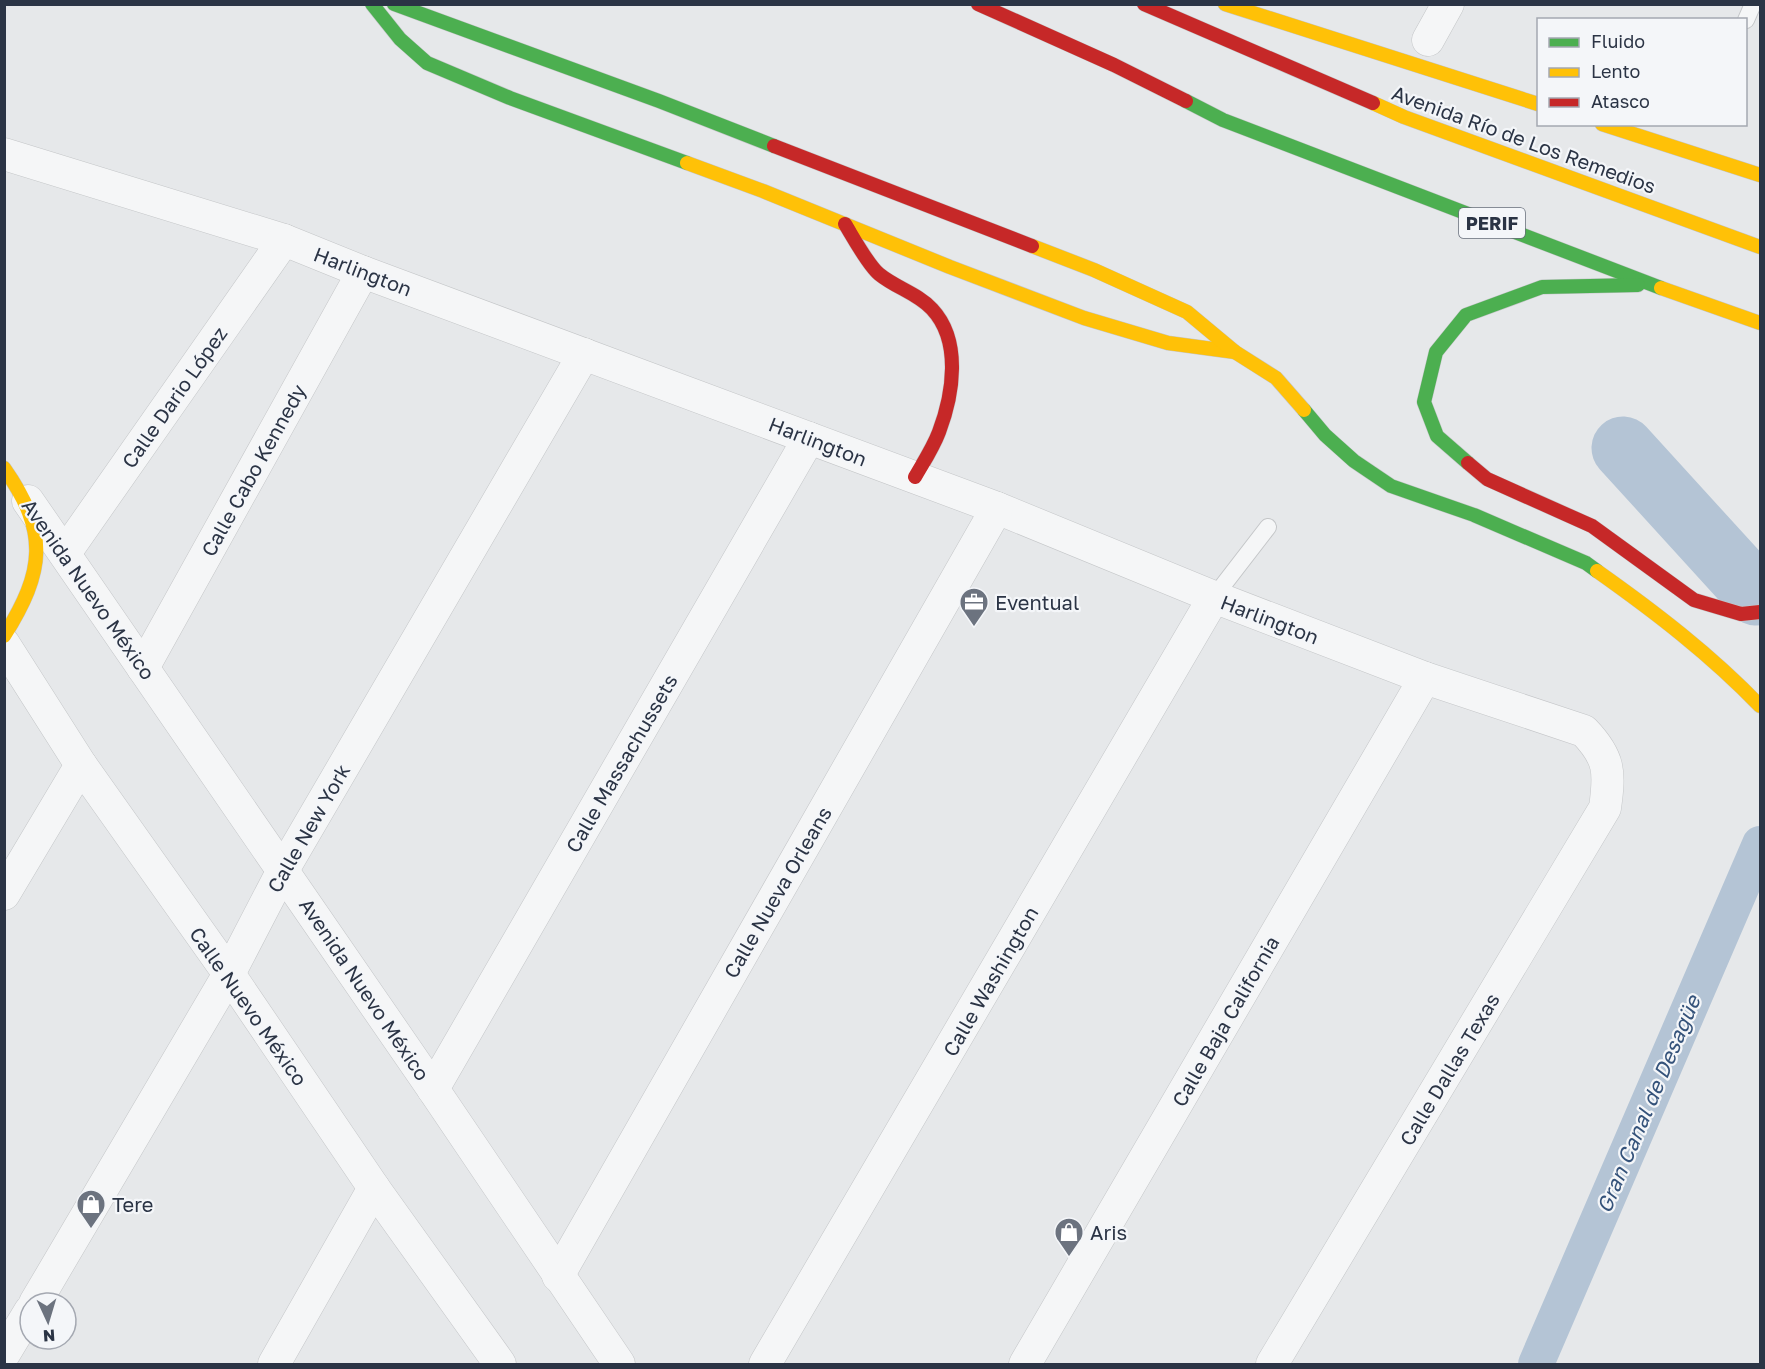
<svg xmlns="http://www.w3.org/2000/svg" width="1765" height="1369" font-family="'Golos Text',sans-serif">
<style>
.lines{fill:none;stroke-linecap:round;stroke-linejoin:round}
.canal{stroke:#b4c4d5;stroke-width:36}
.river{stroke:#b4c4d5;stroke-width:63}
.lane-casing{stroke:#c4c6c8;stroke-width:18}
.street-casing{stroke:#c4c6c8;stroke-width:33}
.fast-casing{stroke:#c4c6c8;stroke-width:15}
.slow-casing{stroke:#c4c6c8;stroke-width:15}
.jam-casing{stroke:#c4c6c8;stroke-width:15}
.lane{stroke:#f5f6f7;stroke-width:16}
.street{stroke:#f5f6f7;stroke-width:32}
.fast{stroke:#4caf50;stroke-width:14}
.slow{stroke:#ffc107;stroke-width:14}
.jam{stroke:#c62828;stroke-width:14}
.labels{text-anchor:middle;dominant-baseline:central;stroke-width:4.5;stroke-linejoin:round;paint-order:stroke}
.shield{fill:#f4f6f9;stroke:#676e7b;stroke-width:1.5}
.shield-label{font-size:18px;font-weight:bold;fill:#2b3445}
.street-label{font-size:20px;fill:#2b3445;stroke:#f4f6f9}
.poi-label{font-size:20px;fill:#2b3445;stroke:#f4f6f9;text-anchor:start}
.water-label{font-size:21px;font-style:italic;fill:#34527a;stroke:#f4f6f9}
</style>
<rect width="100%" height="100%" fill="#e6e8ea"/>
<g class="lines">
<path class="canal" d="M1536 1364 1760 844"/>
<path class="river" d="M1623 448 1756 594"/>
<g class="lane-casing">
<g id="lane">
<path d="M1746 20 1753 4"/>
<path d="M1214 597 1268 527"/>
</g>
</g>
<g class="street-casing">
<g id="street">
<path d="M1428 40 1448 4"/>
<path d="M4 154 284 240 363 272 997 508 1214 597 1425 678 1584 731C1610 758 1610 772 1605 808L1272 1364"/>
<path d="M28 501 433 1089 619 1364"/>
<path d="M65 553 284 240"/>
<path d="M4 644 81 765 229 974 374 1188 500 1364"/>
<path d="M143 668 363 272"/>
<path d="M4 894 81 765"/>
<path d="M433 1089 809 438"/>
<path d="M558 1276 997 508"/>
<path d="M35 1303 229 974 283 870 584 354"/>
<path d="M4 1354 30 1311"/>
<path d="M274 1364 374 1188"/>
<path d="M765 1364 1214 597"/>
<path d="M1025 1364 1425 678"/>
</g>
</g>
<g class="fast-casing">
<g id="fast">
<path d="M372 4 400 39 427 63 510 98 687 163"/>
<path d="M394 4 659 101 774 146"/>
<path d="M1186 101 1223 120 1661 288"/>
<path d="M1304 410 1325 435 1354 461 1391 486 1474 515 1586 563 1597 571"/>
<path d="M1468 463 1437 436 1424 402 1436 352 1466 315 1542 287 1638 285"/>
</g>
</g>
<g class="slow-casing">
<g id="slow">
<path d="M1225 4 1538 104"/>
<path d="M1373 103 1404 117 1760 247"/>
<path d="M1602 124 1760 175"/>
<path d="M687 163 763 191 950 267 1084 318 1168 343 1235 352"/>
<path d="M1032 246 1094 270 1187 312 1235 352 1276 378 1304 410"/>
<path d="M1661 288 1760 323"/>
<path d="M4 468C49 532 45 571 4 636"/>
<path d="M1597 571C1655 612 1711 655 1760 706"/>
</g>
</g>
<g class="jam-casing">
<g id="jam">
<path d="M978 4 1114 65 1186 101"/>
<path d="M1144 4 1373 103"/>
<path d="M774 146 1032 246"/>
<path d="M845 224C853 237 868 265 879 274 896 288 917 293 932 309 962 341 953 395 939 432 933 448 923 463 915 477"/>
<path d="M1468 463 1487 479 1592 526 1694 600 1741 614 1760 612"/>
</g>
</g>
<use href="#lane" class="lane"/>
<use href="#street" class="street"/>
<use href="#fast" class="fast"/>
<use href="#slow" class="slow"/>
<use href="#jam" class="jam"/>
</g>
<defs>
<g id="office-pin" transform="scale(1.5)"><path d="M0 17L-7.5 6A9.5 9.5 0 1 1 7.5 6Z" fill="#6c737f" stroke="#f4f6f9"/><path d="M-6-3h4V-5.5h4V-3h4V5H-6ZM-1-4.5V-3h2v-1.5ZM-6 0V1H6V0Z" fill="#fff"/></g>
<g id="shop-pin" transform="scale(1.5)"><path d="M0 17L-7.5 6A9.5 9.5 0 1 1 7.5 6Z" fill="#6c737f" stroke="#f4f6f9"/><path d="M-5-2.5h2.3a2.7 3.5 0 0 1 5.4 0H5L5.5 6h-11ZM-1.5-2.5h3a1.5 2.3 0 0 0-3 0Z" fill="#fff"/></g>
</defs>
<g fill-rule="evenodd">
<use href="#office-pin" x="974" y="602"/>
<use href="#shop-pin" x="91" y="1204"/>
<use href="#shop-pin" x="1069" y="1232"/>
</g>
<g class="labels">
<rect class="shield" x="1459" y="208" width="66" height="30" rx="4.5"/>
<g class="shield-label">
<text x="1492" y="223">PERIF</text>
</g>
<g class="street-label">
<text transform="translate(1524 139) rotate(20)">Avenida Río de Los Remedios</text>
<text transform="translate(363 271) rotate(21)">Harlington</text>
<text transform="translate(174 397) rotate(-55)">Calle Dario López</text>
<text transform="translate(818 441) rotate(21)">Harlington</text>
<text transform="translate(253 470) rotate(-61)">Calle Cabo Kennedy</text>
<text transform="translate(89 589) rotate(55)">Avenida Nuevo México</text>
<text transform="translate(1270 619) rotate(21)">Harlington</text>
<text transform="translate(621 763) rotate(-60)">Calle Massachussets</text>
<text transform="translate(308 828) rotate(-60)">Calle New York</text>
<text transform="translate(777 892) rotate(-60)">Calle Nueva Orleans</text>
<text transform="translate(990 981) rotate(-60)">Calle Washington</text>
<text transform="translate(365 989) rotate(56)">Avenida Nuevo México</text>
<text transform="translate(249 1006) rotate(55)">Calle Nuevo México</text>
<text transform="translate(1225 1021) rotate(-60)">Calle Baja California</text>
<text transform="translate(1449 1069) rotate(-59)">Calle Dallas Texas</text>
</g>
<g class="poi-label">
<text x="995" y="602">Eventual</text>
<text x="112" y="1204">Tere</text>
<text x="1090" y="1232">Aris</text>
</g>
<g class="water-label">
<text transform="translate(1648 1104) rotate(-67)">Gran Canal de Desagüe</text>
</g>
</g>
<rect width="1765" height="1369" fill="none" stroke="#2b3445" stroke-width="12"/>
<rect x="1537" y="18" width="210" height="108" fill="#f4f6f9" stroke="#a4a8b1" stroke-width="1.5"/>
<rect x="1549" y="38" width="30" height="9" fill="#4caf50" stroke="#a4a8b1" stroke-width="1.5"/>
<text x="1591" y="48" font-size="18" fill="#2b3445">Fluido</text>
<rect x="1549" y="68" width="30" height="9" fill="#ffc107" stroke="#a4a8b1" stroke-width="1.5"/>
<text x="1591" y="78" font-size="18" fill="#2b3445">Lento</text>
<rect x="1549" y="98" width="30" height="9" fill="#c62828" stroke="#a4a8b1" stroke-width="1.5"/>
<text x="1591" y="108" font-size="18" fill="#2b3445">Atasco</text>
<g transform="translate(48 1321) rotate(176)"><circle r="28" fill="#f4f6f9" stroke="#a4a8b1" stroke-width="1.5"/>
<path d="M0-4.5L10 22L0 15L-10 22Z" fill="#6c737f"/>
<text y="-9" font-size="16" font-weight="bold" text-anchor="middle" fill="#2b3445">N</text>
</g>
</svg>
